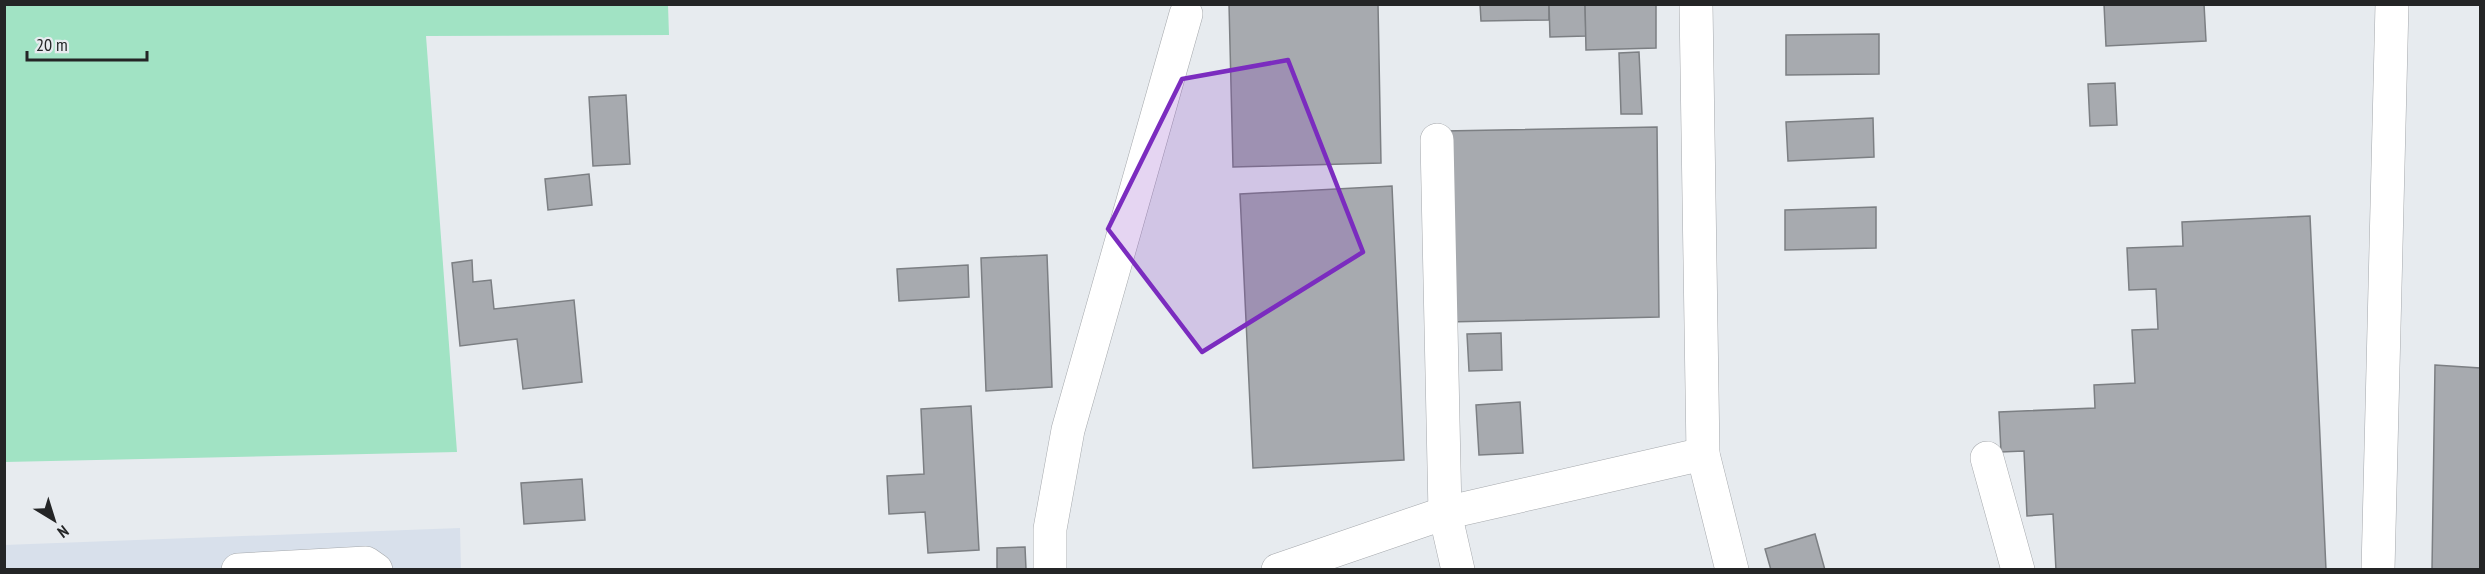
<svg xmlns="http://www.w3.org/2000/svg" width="2485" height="574" font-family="'PT Sans Narrow',sans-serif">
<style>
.built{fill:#d8e0eb}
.grass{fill:#a1e3c4}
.building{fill:#a7aaaf;stroke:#7c7f83;stroke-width:1.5}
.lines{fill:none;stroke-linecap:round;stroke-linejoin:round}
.minor-casing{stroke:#a5a8ac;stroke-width:34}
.minor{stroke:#fff;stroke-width:33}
.marked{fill:#7b2cbf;fill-opacity:0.2;stroke:#7b2cbf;stroke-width:4.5;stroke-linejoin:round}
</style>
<rect width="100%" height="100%" fill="#e7ebef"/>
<path class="built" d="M460 528 461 569H5L4 545Z"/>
<path class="grass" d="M668 5 669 35 426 36 457 452 5 462V5Z"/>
<g class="building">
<path d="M1229 4H1378L1381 163 1233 167Z"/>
<path d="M1480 4H1549V20L1481 21Z"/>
<path d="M1549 4H1585L1586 36 1550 37Z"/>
<path d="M1585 4H1656V48L1586 50Z"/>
<path d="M2104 4H2204L2206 41 2106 46Z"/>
<path d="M1879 34V74L1786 75V35Z"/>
<path d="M1639 52 1642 114H1621L1619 53Z"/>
<path d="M2115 83 2117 125 2090 126 2088 84Z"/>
<path d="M626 95 630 164 593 166 589 97Z"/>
<path d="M1873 118 1874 157 1788 161 1786 122Z"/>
<path d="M1657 127 1659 317 1447 322 1444 131Z"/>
<path d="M589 174 592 205 548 210 545 179Z"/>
<path d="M1392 186 1404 460 1253 468 1240 194Z"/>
<path d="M1876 207V248L1785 250V210Z"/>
<path d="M2310 216 2326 570H2056L2053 514 2027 516 2024 451 2001 452 1999 412 2095 408 2094 385 2135 383 2132 330 2158 329 2156 289 2129 290 2127 248 2183 246 2182 222Z"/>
<path d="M1047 255 1052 387 986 391 981 258Z"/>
<path d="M472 260 473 282 491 280 494 309 574 300 582 382 523 389 517 339 460 346 452 263Z"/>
<path d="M968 265 969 297 899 301 897 269Z"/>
<path d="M1501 333 1502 370 1469 371 1467 334Z"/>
<path d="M2435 365 2480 368V570H2432Z"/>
<path d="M1520 402 1523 453 1479 455 1476 405Z"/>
<path d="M971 406 979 550 928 553 925 512 889 514 887 476 924 474 921 409Z"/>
<path d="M582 479 585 520 524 524 521 483Z"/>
<path d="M1815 534 1825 570H1771L1765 549Z"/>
<path d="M1025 547 1026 569 997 570V548Z"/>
</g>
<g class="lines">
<g class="minor-casing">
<g id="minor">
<path d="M1696 4 1703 454 1732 570"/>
<path d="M1437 140 1445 513 1458 570"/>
<path d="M1987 458 2018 570"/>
<path d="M238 570 366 563 376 570"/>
<path d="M1050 570V529L1068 430 1186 14"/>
<path d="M1278 570 1445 513 1703 454"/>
<path d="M2378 570 2392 4"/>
</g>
</g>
<use href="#minor" class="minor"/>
</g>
<path class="marked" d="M1288 60 1363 252 1202 352 1108 229 1182 79Z"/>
<rect width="2485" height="574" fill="none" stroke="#242526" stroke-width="12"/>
<g transform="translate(54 520) rotate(142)" stroke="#e7ebef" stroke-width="4.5" paint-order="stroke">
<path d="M0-4.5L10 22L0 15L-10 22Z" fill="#242526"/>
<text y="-9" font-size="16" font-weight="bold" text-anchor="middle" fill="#242526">N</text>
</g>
<path d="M27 51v9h120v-9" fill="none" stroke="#242526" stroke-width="3"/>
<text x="36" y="51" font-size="18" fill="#242526" stroke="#e7ebef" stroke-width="4.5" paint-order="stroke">20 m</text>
</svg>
